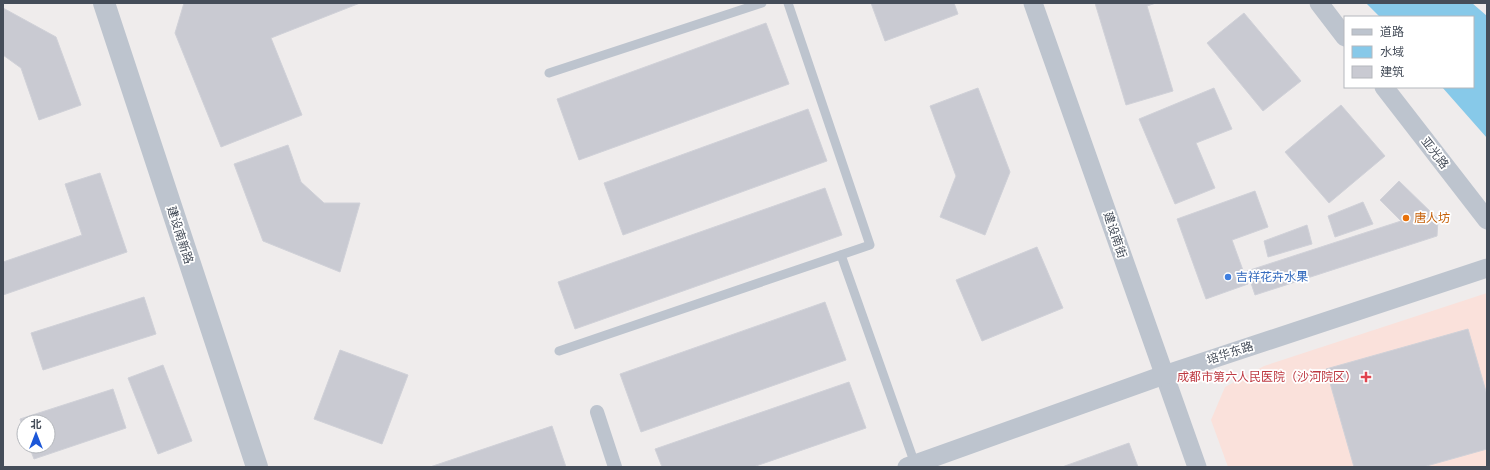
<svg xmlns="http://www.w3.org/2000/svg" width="1490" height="470" font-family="'Public Sans','Noto Sans SC',sans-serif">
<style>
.medical{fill:#fae1db}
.water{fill:#87c9e9}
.building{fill:#c9cad2;stroke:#d0d1d8}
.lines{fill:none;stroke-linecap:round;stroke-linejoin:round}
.service{stroke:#bdc4ce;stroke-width:9}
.pedestrian{stroke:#bdc4ce;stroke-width:14}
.minor{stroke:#bdc4ce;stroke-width:19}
.tertiary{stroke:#bdc4ce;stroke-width:22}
.food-dot{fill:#e8710a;stroke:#fff;stroke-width:1.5}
.shop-dot{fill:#3f7fe0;stroke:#fff;stroke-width:1.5}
.health-dot{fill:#e0444e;stroke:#fff;stroke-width:1.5}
.labels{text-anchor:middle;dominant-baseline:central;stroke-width:3.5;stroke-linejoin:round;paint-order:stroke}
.street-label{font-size:12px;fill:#454d59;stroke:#fff}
.food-label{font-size:12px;fill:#c56008;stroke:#fff;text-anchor:start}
.shop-label{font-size:12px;fill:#366cbe;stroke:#fff;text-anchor:start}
.health-label{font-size:12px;fill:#be3a42;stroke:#fff;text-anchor:end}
</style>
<rect width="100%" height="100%" fill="#efecec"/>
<path class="medical" d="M1487 293V467H1228L1211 420 1225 387 1264 366Z"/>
<path class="water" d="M1366 3H1472L1487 16V138L1442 87H1473V17H1380Z"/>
<g class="building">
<path d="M184 3H360L271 38 302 115 221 147 175 33Z"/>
<path d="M871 3H954L958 14 885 41Z"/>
<path d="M1095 3H1156L1147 6 1173 91 1126 105Z"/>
<path d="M3 8 56 37 81 105 39 120 21 68 3 55Z"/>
<path d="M1244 13 1301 81 1263 111 1207 43Z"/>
<path d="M766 23 789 84 579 160 557 99Z"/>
<path d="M978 88 1010 172 985 235 940 217 956 176 930 106Z"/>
<path d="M1214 88 1232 129 1196 143 1215 188 1175 204 1139 119Z"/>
<path d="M1341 105 1385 156 1329 203 1285 152Z"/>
<path d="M808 109 827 161 623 235 604 183Z"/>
<path d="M288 145 301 182 324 203H360L340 272 263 241 234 164Z"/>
<path d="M100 173 127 252 3 295V262L82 235 65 184Z"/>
<path d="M1399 181 1438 219 1437 236 1255 295 1247 271 1401 221 1380 200Z"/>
<path d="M825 188 842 235 575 329 558 282Z"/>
<path d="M1255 191 1268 227 1232 240 1248 284 1206 299 1177 219Z"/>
<path d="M1363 202 1373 224 1335 237 1328 216Z"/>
<path d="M1307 225 1312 244 1268 257 1264 241Z"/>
<path d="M1037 247 1063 308 982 341 956 280Z"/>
<path d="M144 297 156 334 43 370 31 333Z"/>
<path d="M825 302 846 360 641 432 620 374Z"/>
<path d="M1468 329 1487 395V449L1423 467H1354L1326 369Z"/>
<path d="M340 350 408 375 382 444 314 419Z"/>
<path d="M163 365 192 441 158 454 128 378Z"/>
<path d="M849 382 866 428 753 467H662L655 449Z"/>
<path d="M113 389 126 428 34 459 29 446H48V422H24V431L20 419Z"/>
<path d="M552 426 566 467H430Z"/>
<path d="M1129 443 1138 467H1062Z"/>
</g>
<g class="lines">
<g class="service">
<path d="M549 73 762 3"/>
<path d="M841 255 915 464"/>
<path d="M559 351 870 245 788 3"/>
</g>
<path class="pedestrian" d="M597 412 615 467"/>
<g class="minor">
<path d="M1033 3 1197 467"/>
<path d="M1319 3 1345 37"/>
<path d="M1384 87 1487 220"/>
<path d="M907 467 1164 375 1487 268"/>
</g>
<path class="tertiary" d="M104 3 257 467"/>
</g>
<circle class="food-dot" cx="1406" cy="218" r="4"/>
<circle class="shop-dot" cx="1228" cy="277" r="4"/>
<path class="health-dot" d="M1364 371h4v4h4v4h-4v4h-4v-4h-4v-4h4z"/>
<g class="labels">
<g class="street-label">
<text transform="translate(1435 153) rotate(52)">亚光路</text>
<text transform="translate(180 235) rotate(72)">建设南新路</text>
<text transform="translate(1115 235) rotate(71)">建设南街</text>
<text transform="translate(1230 353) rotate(-18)">培华东路</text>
</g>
<g class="food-label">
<text x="1414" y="218">唐人坊</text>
</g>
<g class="shop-label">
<text x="1236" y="277">吉祥花卉水果</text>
</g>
<g class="health-label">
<text x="1357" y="377">成都市第六人民医院（沙河院区）</text>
</g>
</g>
<rect width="1490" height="470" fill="none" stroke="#454d59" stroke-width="8"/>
<rect x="1344" y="16" width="130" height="72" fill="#ffffff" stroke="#b5b8bd"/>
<rect x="1352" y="29" width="20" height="6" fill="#bdc4ce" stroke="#b5b8bd"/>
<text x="1380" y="36" font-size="12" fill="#454d59">道路</text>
<rect x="1352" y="46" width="20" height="12" fill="#87c9e9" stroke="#b5b8bd"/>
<text x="1380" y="56" font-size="12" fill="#454d59">水域</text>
<rect x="1352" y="66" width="20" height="12" fill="#c9cad2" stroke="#b5b8bd"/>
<text x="1380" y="76" font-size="12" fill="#454d59">建筑</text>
<g transform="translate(36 434)"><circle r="19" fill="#ffffff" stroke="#b5b8bd"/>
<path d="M0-3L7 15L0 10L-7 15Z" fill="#1c57d8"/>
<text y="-6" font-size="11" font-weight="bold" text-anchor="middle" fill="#454d59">北</text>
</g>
</svg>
